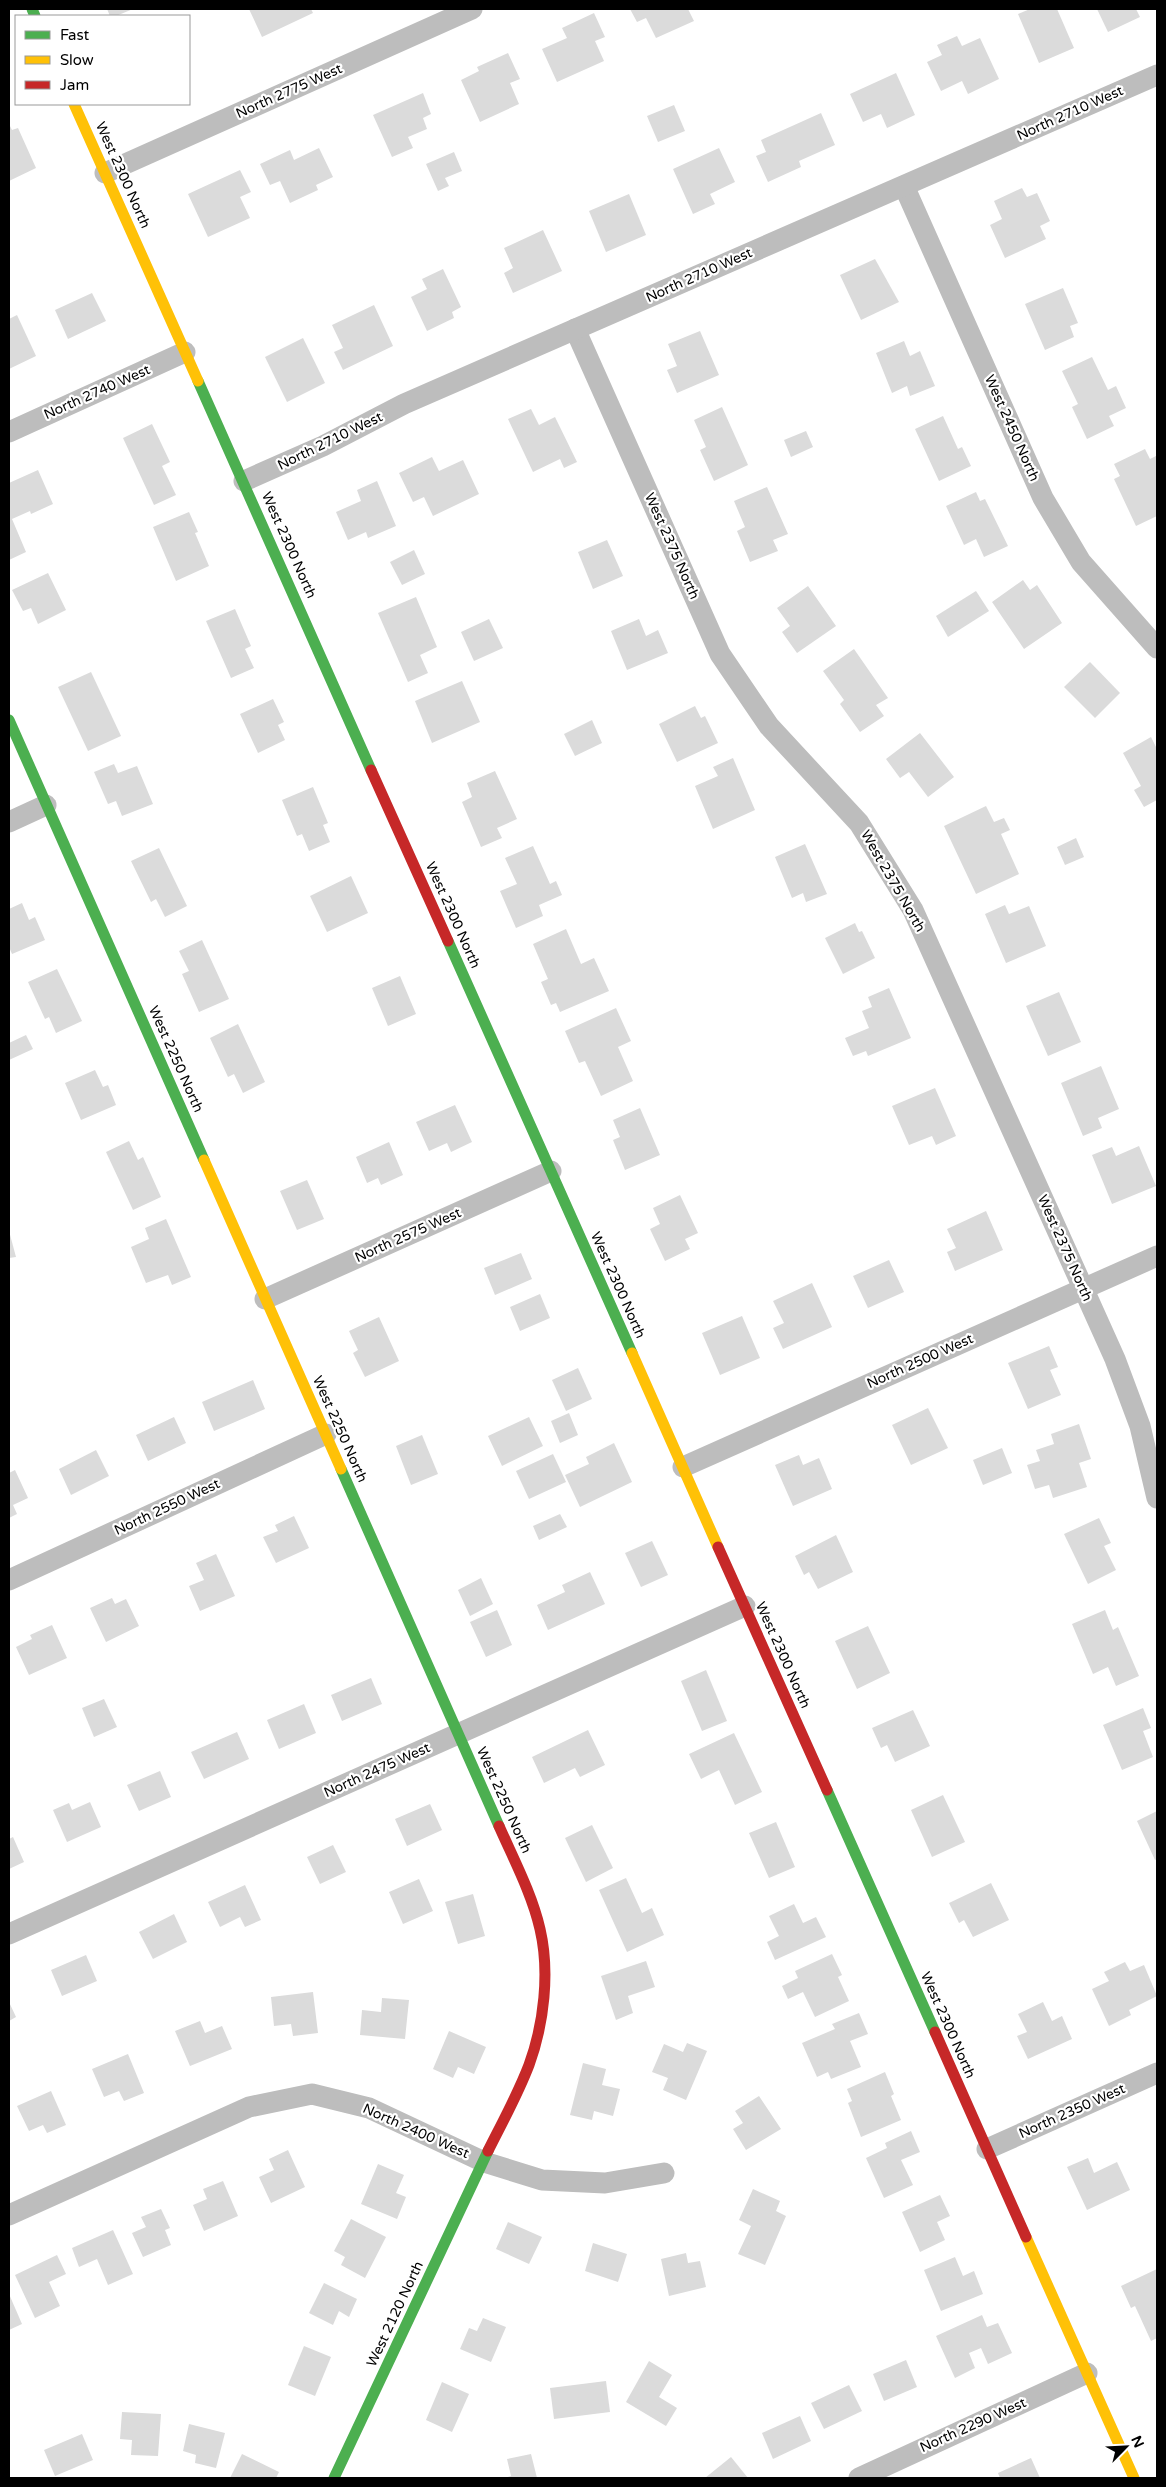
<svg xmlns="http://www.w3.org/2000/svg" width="1166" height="2487" font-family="'Varela Round',sans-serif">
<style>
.building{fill:#dbdbdb}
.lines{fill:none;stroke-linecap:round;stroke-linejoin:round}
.street{stroke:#bdbdbd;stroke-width:21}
.fast{stroke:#4caf50;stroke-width:11}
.slow{stroke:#ffc107;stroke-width:11}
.jam{stroke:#c62828;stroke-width:11}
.labels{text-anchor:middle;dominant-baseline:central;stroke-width:4.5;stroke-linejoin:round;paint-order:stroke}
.street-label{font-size:14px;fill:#000;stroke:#fff}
</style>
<rect width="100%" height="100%" fill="#fff"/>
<g class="building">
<path d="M107 9H133L116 16H110Z"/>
<path d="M249 9H311L313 13 262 37Z"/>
<path d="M630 9H688L694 21 656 38 646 18 637 22Z"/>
<path d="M1030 9H1057L1074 48 1039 63 1018 14Z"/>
<path d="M1097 9H1136L1140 17 1108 32Z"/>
<path d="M594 13 605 37 595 41 604 61 557 82 542 49 567 38 562 28Z"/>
<path d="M957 36 962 46 980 38 999 79 968 94 962 81 941 91 927 62 942 55 937 45Z"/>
<path d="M508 53 520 79 510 83 519 104 480 122 461 80 479 71 477 67Z"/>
<path d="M896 73 915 115 887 128 881 114 863 122 850 94Z"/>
<path d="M423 93 431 114 423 118 427 129 408 137 413 148 392 157 373 115Z"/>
<path d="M674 105 685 131 658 142 647 116Z"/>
<path d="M821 113 835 145 799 161 801 167 768 182 756 156 766 152 761 140Z"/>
<path d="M9 124 12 130 18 128 36 168 9 181Z"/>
<path d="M319 148 333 177 316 185 318 190 290 203 280 181 270 185 260 164 290 150 294 160Z"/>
<path d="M719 148 735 182 710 194 715 204 693 214 673 169Z"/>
<path d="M454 152 462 171 445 178 449 186 438 191 426 164Z"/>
<path d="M240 170 251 192 240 197 250 218 208 237 188 194Z"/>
<path d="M1022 188 1027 197 1037 193 1050 221 1040 226 1046 239 1005 258 990 225 1002 219 994 201Z"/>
<path d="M629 194 646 235 606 252 589 211Z"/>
<path d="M543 230 562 271 513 293 504 273 513 268 504 248Z"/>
<path d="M875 259 899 302 861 320 840 275Z"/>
<path d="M443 269 461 307 452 312 454 318 427 331 411 297 427 289 422 279Z"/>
<path d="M1063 288 1078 323 1070 326 1074 337 1045 350 1025 304Z"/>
<path d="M92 293 106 321 68 339 55 310Z"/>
<path d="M374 305 393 346 343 370 334 352 343 348 332 325Z"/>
<path d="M17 315 36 356 9 369V319Z"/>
<path d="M700 331 719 375 677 393 667 370 677 366 668 344Z"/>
<path d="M303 338 325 383 287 402 265 357Z"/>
<path d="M904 341 910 356 920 351 935 386 910 396 907 386 892 393 876 353Z"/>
<path d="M1092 357 1108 390 1116 386 1126 408 1109 416 1114 426 1087 439 1072 407 1078 404 1062 371Z"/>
<path d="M722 407 748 465 714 481 700 450 706 447 694 420Z"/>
<path d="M531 409 539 425 555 417 577 462 564 468 560 459 533 472 508 419Z"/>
<path d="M943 416 958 449 962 447 971 466 939 481 915 429Z"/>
<path d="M152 424 170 462 162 466 176 495 154 505 123 438Z"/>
<path d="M806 431 813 447 791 457 784 440Z"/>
<path d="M1145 449 1150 459 1156 456 1157 458V516L1136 526 1114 479 1120 476 1114 464Z"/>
<path d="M432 457 439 471 463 460 479 494 433 516 424 497 413 502 399 473Z"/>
<path d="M38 470 53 504 31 514 30 511 12 519 26 552 9 560V483Z"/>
<path d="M377 481 396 526 368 538 366 532 348 540 336 512 361 501 357 490Z"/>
<path d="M767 487 788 534 773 540 778 551 750 562 737 531 745 527 734 501Z"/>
<path d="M976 492 980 501 985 499 1008 546 984 557 976 539 964 545 946 506Z"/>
<path d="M189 512 198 532 195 533 209 566 176 581 153 527Z"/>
<path d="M607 540 623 576 593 589 578 552Z"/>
<path d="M414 550 425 574 402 585 390 562Z"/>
<path d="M48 573 66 610 38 624 31 608 23 611 12 590Z"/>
<path d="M1023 580 1030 590 1037 585 1062 623 1024 649 992 602Z"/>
<path d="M808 586 836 626 797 653 782 632 790 626 777 608Z"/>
<path d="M976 591 989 611 948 637 936 616Z"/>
<path d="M416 597 437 647 420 655 428 673 408 682 378 613Z"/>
<path d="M235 609 251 646 245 649 254 668 231 678 206 621Z"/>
<path d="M489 619 503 648 474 661 461 632Z"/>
<path d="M639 619 646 636 658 630 668 653 627 670 611 631Z"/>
<path d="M854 649 888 698 876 705 884 716 860 732 840 704 844 700 823 671Z"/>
<path d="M1090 662 1120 693 1095 718 1064 687Z"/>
<path d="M91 672 121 736 88 751 58 687Z"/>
<path d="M462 681 480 722 432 743 415 701Z"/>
<path d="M273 699 284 722 278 725 285 740 258 753 240 714Z"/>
<path d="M695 706 701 718 705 716 718 743 677 762 659 724Z"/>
<path d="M592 720 602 743 575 756 564 734Z"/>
<path d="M920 733 954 777 928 797 909 772 900 778 886 759Z"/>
<path d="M1151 737 1157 749V800L1144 807 1134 790 1141 786 1123 753Z"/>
<path d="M733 758 755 810 713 829 695 786 718 776 713 767Z"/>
<path d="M114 764 118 773 137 766 153 804 122 816 116 801 108 804 94 772Z"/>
<path d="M495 771 517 819 497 828 502 838 481 847 462 802 472 797 467 783Z"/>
<path d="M313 787 328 823 323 825 330 842 309 851 302 834 297 836 282 800Z"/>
<path d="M986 806 994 822 1004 818 1010 830 1001 834 1019 874 976 894 944 826Z"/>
<path d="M1076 838 1084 857 1065 865 1057 847Z"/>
<path d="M805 844 827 894 806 902 803 893 792 898 775 857Z"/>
<path d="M533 846 550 884 556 881 562 895 539 905 543 916 516 928 500 891 517 884 505 858Z"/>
<path d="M159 848 187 906 165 917 156 899 151 902 131 861Z"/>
<path d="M351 876 368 913 327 932 310 896Z"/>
<path d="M22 903 29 920 35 917 45 940 12 954 9 947V909Z"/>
<path d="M1005 905 1009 914 1029 906 1046 946 1006 963 985 914Z"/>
<path d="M855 923 859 932 862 931 875 958 843 974 825 938Z"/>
<path d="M566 929 581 964 594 958 609 991 560 1012 556 1003 551 1005 541 982 548 979 533 944Z"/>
<path d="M202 940 229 999 199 1012 182 974 189 971 179 951Z"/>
<path d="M57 969 82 1021 56 1033 49 1017 45 1019 28 982Z"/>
<path d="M400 976 416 1014 388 1026 372 988Z"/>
<path d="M889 988 911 1038 868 1056 866 1051 853 1056 845 1038 869 1028 862 1011 872 1007 868 997Z"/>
<path d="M1059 992 1081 1042 1048 1056 1026 1006Z"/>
<path d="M616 1008 631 1041 618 1047 633 1081 601 1096 585 1061 579 1063 565 1031Z"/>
<path d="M238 1024 265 1082 243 1093 234 1074 228 1077 210 1038Z"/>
<path d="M26 1035 33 1049 9 1060V1043Z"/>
<path d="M1101 1066 1119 1109 1098 1118 1102 1128 1083 1136 1061 1083Z"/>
<path d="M95 1070 103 1087 108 1085 116 1105 81 1120 65 1083Z"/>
<path d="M935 1088 956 1136 936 1145 932 1136 909 1145 892 1106Z"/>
<path d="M455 1105 472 1142 451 1152 447 1143 429 1151 416 1122Z"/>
<path d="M640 1108 660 1155 625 1170 613 1140 620 1137 613 1120Z"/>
<path d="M129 1141 138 1160 143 1157 161 1197 133 1210 106 1152Z"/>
<path d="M389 1142 403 1175 381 1185 378 1178 367 1183 356 1157Z"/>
<path d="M1139 1146 1156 1186 1112 1204 1092 1155 1112 1147 1116 1156Z"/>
<path d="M307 1180 324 1219 297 1230 280 1191Z"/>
<path d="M680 1195 698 1233 685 1239 690 1249 665 1261 650 1229 660 1224 653 1208Z"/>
<path d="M986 1211 1003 1250 955 1271 947 1252 956 1248 947 1229Z"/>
<path d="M166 1219 191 1277 172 1285 168 1275 146 1283 131 1247 149 1239 145 1228Z"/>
<path d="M9 1231 16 1257 9 1258Z"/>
<path d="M521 1253 532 1279 495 1295 484 1268Z"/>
<path d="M889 1260 904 1292 868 1308 853 1276Z"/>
<path d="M812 1283 832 1327 783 1349 773 1328 784 1323 773 1301Z"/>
<path d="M540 1294 550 1318 520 1331 510 1307Z"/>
<path d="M742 1316 760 1358 720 1375 702 1333Z"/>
<path d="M379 1317 399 1361 365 1377 353 1353 358 1350 349 1331Z"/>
<path d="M1049 1346 1058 1367 1050 1370 1061 1395 1028 1409 1008 1363Z"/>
<path d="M578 1368 592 1399 566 1411 552 1380Z"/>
<path d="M253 1380 265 1409 214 1431 202 1402Z"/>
<path d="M928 1408 948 1448 911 1465 892 1425Z"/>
<path d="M569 1413 578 1435 560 1443 551 1421Z"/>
<path d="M174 1417 186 1443 148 1461 136 1435Z"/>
<path d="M529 1417 543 1446 502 1466 488 1436Z"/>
<path d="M1079 1424 1091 1459 1079 1463 1087 1487 1053 1498 1049 1485 1035 1489 1027 1465 1040 1461 1036 1450 1054 1444 1051 1434Z"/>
<path d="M422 1435 438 1474 411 1485 396 1446Z"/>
<path d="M614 1443 632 1482 580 1507 565 1475 589 1464 586 1457Z"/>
<path d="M1002 1448 1012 1473 983 1485 973 1460Z"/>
<path d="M96 1450 109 1476 71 1495 59 1469Z"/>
<path d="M553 1454 566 1482 529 1499 516 1471Z"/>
<path d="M799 1455 803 1465 819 1458 832 1489 793 1506 775 1465Z"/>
<path d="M15 1470 28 1498 13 1505 17 1514 9 1518V1473Z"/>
<path d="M560 1514 567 1527 539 1540 533 1526Z"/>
<path d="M294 1516 309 1548 276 1563 263 1537 278 1531 275 1525Z"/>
<path d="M1099 1518 1111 1543 1104 1546 1116 1570 1088 1584 1064 1534Z"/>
<path d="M836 1535 853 1572 818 1589 809 1572 804 1575 795 1556Z"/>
<path d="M652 1541 668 1575 641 1587 625 1553Z"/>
<path d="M216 1554 235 1596 200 1611 189 1586 204 1580 196 1563Z"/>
<path d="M590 1572 605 1604 548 1630 537 1605 565 1592 562 1585Z"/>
<path d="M481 1578 493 1604 470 1616 458 1590Z"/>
<path d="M112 1598 115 1604 126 1599 139 1626 106 1642 90 1608Z"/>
<path d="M497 1610 512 1645 486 1657 470 1622Z"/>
<path d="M1105 1610 1113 1630 1118 1627 1139 1676 1116 1686 1108 1667 1093 1674 1072 1624Z"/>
<path d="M52 1625 67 1658 29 1675 16 1647 32 1639 30 1635Z"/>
<path d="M868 1626 890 1673 857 1689 835 1641Z"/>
<path d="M706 1670 727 1721 702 1731 681 1681Z"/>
<path d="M371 1678 382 1704 342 1721 331 1695Z"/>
<path d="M104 1699 117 1727 94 1737 82 1708Z"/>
<path d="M304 1704 316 1733 279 1749 267 1720Z"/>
<path d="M1143 1708 1151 1728 1143 1731 1153 1757 1122 1770 1103 1725Z"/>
<path d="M913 1710 930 1746 895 1762 887 1745 881 1748 872 1728Z"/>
<path d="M588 1730 605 1765 580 1777 575 1768 544 1783 532 1757Z"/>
<path d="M237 1732 249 1759 204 1779 191 1752Z"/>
<path d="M734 1733 762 1792 735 1805 719 1770 701 1779 689 1754Z"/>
<path d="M160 1771 171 1797 139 1811 127 1785Z"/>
<path d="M943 1795 965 1842 932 1857 911 1810Z"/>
<path d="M90 1802 101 1827 67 1842 53 1810 69 1803 72 1810Z"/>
<path d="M430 1804 442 1830 407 1846 395 1819Z"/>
<path d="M1157 1811V1859L1155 1860 1137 1821Z"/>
<path d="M776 1822 795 1867 769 1878 749 1833Z"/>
<path d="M592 1825 613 1868 586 1882 565 1838Z"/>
<path d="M13 1837 24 1862 9 1869V1839Z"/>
<path d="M333 1845 346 1872 320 1884 307 1857Z"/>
<path d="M626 1878 642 1913 652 1908 664 1935 627 1952 599 1890Z"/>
<path d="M419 1879 433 1911 403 1924 389 1892Z"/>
<path d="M991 1883 1009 1920 973 1937 964 1920 959 1923 949 1903Z"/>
<path d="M245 1885 261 1920 245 1927 240 1917 220 1927 208 1902Z"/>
<path d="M473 1894 485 1936 458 1944 445 1902Z"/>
<path d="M794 1904 803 1923 816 1917 826 1937 775 1960 767 1942 779 1936 769 1916Z"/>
<path d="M174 1914 187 1942 153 1959 139 1932Z"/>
<path d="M832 1954 842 1975 838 1977 849 2001 815 2017 803 1992 788 1999 782 1986 798 1978 795 1971Z"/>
<path d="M86 1955 97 1981 62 1996 51 1970Z"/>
<path d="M646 1961 655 1987 628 1996 633 2013 616 2020 601 1976Z"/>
<path d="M1125 1962 1130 1971 1144 1965 1157 1996 1129 2010 1131 2015 1109 2026 1092 1989 1109 1981 1104 1972Z"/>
<path d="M313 1992 318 2033 293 2036 291 2024 274 2026 271 1997Z"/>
<path d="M382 1998 409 2000 405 2039 360 2035 362 2010 381 2012Z"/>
<path d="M9 2002 16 2017 9 2021Z"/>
<path d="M1043 2002 1052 2021 1062 2016 1072 2039 1028 2059 1017 2036 1027 2032 1018 2014Z"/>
<path d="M859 2013 868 2034 850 2041 861 2067 831 2079 828 2072 817 2077 802 2043 835 2029 832 2024Z"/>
<path d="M200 2021 205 2033 222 2026 232 2049 190 2066 175 2031Z"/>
<path d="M449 2031 486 2047 474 2074 458 2067 453 2078 433 2069Z"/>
<path d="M687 2043 707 2051 686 2100 663 2090 668 2078 652 2072 664 2044 683 2052Z"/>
<path d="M128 2054 144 2093 124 2101 119 2091 104 2097 92 2069Z"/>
<path d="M583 2063 606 2069 602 2085 620 2089 613 2116 594 2111 592 2120 570 2115Z"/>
<path d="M885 2072 894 2094 891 2096 901 2120 861 2137 848 2103 852 2101 847 2089Z"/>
<path d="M51 2091 66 2125 47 2133 43 2125 29 2131 17 2106Z"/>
<path d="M759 2096 781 2129 746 2150 733 2129 743 2123 735 2111Z"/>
<path d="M911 2131 920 2152 901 2160 913 2185 884 2198 866 2158 887 2148 885 2143Z"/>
<path d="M288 2150 305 2187 271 2203 259 2177 274 2170 269 2159Z"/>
<path d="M1088 2158 1094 2173 1117 2162 1130 2190 1087 2210 1067 2167Z"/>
<path d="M378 2164 404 2175 396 2193 406 2197 397 2219 361 2204Z"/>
<path d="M223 2181 238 2216 204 2231 193 2205 207 2199 203 2189Z"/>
<path d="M753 2189 780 2201 776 2211 786 2216 765 2265 738 2254 751 2226 739 2220Z"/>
<path d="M940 2195 950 2216 937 2222 945 2240 920 2252 902 2212Z"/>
<path d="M161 2209 170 2228 165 2230 171 2245 143 2257 132 2233 146 2227 141 2217Z"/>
<path d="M351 2219 386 2237 365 2278 341 2265 345 2257 334 2251Z"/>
<path d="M508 2222 542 2237 529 2264 496 2249Z"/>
<path d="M113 2230 133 2274 108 2285 97 2259 79 2267 72 2248Z"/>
<path d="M593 2243 627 2254 618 2282 585 2271Z"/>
<path d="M686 2253 688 2263 700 2261 706 2287 669 2296 661 2259Z"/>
<path d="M57 2255 66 2274 49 2282 60 2306 35 2318 15 2275Z"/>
<path d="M955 2257 963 2276 974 2271 983 2294 941 2311 924 2270Z"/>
<path d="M1157 2269V2338L1151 2341 1135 2306 1131 2308 1121 2286Z"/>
<path d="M324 2283 357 2299 349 2317 339 2311 333 2325 309 2313Z"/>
<path d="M9 2294 22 2324 9 2330Z"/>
<path d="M982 2315 987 2327 998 2323 1012 2353 988 2364 981 2348 969 2353 975 2368 955 2378 936 2336Z"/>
<path d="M483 2318 506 2327 491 2362 460 2349 469 2328 477 2331Z"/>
<path d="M304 2346 331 2357 315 2396 288 2385Z"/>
<path d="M906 2360 917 2387 884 2401 873 2374Z"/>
<path d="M649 2361 672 2375 659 2397 677 2408 666 2426 626 2402Z"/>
<path d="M606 2381 610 2412 554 2419 550 2388Z"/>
<path d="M442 2382 469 2394 452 2432 426 2420Z"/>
<path d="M849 2385 862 2411 824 2429 811 2403Z"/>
<path d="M122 2412 161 2414 158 2456 131 2455 132 2440 120 2439Z"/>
<path d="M800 2416 811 2441 773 2459 762 2433Z"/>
<path d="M189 2424 225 2433 216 2468 195 2463 196 2455 183 2451Z"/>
<path d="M82 2434 93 2460 55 2476 44 2450Z"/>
<path d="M242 2454 279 2472 276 2478H230Z"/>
<path d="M531 2454 537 2478H505L511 2476 507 2459Z"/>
<path d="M731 2457 748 2478H705Z"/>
<path d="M1031 2458 1040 2478H1000L998 2473Z"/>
</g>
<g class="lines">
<g class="street">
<path d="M105 173 472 9"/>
<path d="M904 186 1043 498 1081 562 1157 648"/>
<path d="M575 329 720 654 769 726 859 823 913 910 1115 1359 1140 1426 1157 1498"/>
<path d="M9 432 185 352"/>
<path d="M244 481 323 446 404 404 1157 75"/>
<path d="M9 822 46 805"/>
<path d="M265 1299 551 1171"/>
<path d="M683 1467 1157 1256"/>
<path d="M9 1580 326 1434"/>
<path d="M9 1934 745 1606"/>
<path d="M987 2149 1157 2073"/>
<path d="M9 2215 249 2107 312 2094 369 2108 484 2162 542 2180 605 2183 664 2173"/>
<path d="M859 2478 1087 2373"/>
</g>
<g class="fast">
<path d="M32 9 35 16"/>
<path d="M198 381 371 770"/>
<path d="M9 720 204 1160"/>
<path d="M448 941 632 1353"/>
<path d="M341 1469 499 1826"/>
<path d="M827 1790 935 2032"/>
<path d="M334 2478 488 2151"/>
</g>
<g class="slow">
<path d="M74 104 198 381"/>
<path d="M204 1160 341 1469"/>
<path d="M632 1353 718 1547"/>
<path d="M1026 2237 1134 2478"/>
</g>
<g class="jam">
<path d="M371 770 448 941"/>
<path d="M718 1547 827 1790"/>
<path d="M935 2032 1026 2237"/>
<path d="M488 2151C502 2123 518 2094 529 2065 544 2024 550 1972 540 1929 532 1894 514 1860 499 1826"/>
</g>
</g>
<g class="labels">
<g class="street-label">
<text transform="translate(289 91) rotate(-24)">North 2775 West</text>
<text transform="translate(1070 113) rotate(-24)">North 2710 West</text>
<text transform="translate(123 175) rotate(66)">West 2300 North</text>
<text transform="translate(699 275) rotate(-24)">North 2710 West</text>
<text transform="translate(97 392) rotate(-24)">North 2740 West</text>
<text transform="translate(1012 428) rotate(66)">West 2450 North</text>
<text transform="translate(330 441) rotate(-26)">North 2710 West</text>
<text transform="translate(289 545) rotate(66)">West 2300 North</text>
<text transform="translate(672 546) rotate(66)">West 2375 North</text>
<text transform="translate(893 881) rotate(60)">West 2375 North</text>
<text transform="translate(453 915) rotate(66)">West 2300 North</text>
<text transform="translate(176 1059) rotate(66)">West 2250 North</text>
<text transform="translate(408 1235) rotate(-24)">North 2575 West</text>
<text transform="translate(1065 1248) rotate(66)">West 2375 North</text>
<text transform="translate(618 1285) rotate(66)">West 2300 North</text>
<text transform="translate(920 1361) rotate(-24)">North 2500 West</text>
<text transform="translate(340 1429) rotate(66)">West 2250 North</text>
<text transform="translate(167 1507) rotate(-25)">North 2550 West</text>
<text transform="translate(783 1655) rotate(66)">West 2300 North</text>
<text transform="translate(377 1770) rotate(-24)">North 2475 West</text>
<text transform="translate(504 1800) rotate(66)">West 2250 North</text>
<text transform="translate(948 2025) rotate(66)">West 2300 North</text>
<text transform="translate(1072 2111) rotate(-24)">North 2350 West</text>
<text transform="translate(416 2131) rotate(24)">North 2400 West</text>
<text transform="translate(395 2314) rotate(-65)">West 2120 North</text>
<text transform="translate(973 2425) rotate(-24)">North 2290 West</text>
</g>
</g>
<rect width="1166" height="2487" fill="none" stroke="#000000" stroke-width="20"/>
<rect x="15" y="15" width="175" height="90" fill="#ffffff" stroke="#999999"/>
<rect x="25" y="31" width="25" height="8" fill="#4caf50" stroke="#999999"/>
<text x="60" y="40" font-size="15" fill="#000000">Fast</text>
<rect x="25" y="56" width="25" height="8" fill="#ffc107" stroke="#999999"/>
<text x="60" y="65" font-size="15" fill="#000000">Slow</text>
<rect x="25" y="81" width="25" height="8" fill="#c62828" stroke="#999999"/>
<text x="60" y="90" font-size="15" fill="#000000">Jam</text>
<g transform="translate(1126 2447) rotate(66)" stroke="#ffffff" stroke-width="4" paint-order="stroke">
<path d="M0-4L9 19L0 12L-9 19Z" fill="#000000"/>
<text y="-8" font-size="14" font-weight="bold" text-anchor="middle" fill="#000000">N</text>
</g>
</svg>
